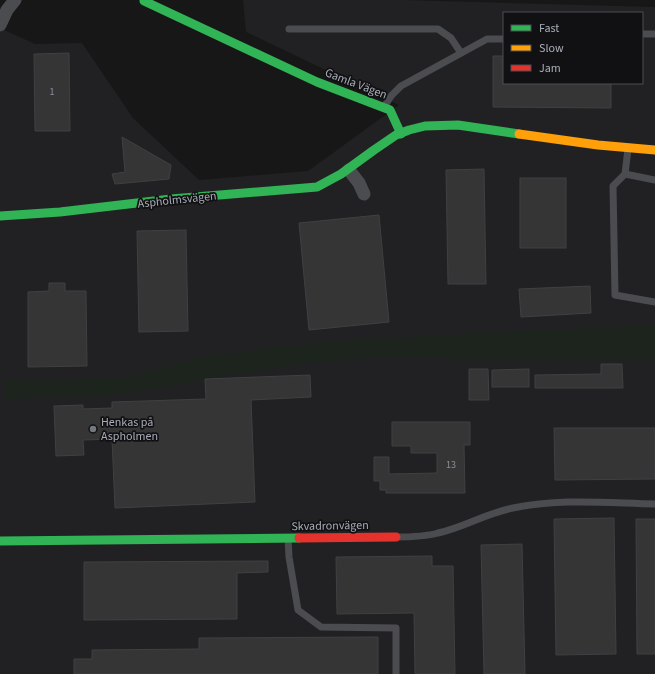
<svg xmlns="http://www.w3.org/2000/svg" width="655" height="674" font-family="'Source Sans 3',sans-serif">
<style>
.built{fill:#212123;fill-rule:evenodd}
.green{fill:#1d241e}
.building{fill:#353536;stroke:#3f4043}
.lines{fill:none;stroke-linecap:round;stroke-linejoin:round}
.lane{stroke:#4b4c50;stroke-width:7}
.street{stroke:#4b4c50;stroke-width:13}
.fast{stroke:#30b455;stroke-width:9}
.slow{stroke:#ff9f0a;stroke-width:9}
.jam{stroke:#e5322d;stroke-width:9}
.poi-dot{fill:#757880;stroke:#111113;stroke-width:1.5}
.labels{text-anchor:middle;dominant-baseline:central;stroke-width:3.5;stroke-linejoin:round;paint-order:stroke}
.number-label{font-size:10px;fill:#8b8f98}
.street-label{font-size:12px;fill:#a8adb8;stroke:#111113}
.poi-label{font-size:12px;fill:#a8adb8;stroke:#111113;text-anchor:start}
</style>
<rect width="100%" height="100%" fill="#171717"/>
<path class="built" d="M243 0H405L655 7V674H0V28L35 44 82 43 133 118 199 180 308 171 399 105 246 32ZM504 13H642V83H504Z"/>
<path class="green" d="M655 325V359L568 360 370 357 306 364 205 379 118 395 6 399 5 380 53 381 125 377 206 356 339 340Z"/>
<g class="building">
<path d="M69 53 70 131H35L34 54Z"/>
<path d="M493 56H504V83H611V108L493 107Z"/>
<path d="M122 137 171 165 169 179 115 184 112 174 125 172Z"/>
<path d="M484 169 486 284H448L446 170Z"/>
<rect x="520" y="178" width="46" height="70"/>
<path d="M379 215 389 322 309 330 299 223Z"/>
<path d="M186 230 188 331 139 332 137 231Z"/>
<path d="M49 283H65V291H86L87 366 28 367V292L49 291Z"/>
<path d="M590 286 591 313 521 317 519 289Z"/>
<path d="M601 364H622L623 388H535V375L601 374Z"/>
<path d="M469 369H488L489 400H469Z"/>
<path d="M529 369V387H492V370Z"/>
<path d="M310 375 311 397 251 400 255 502 115 508 112 439 83 440 84 455 56 456 54 406 83 405V409L112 408V402L206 399 205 379Z"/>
<path d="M392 422H470V445H464L465 493H386V490H380V481H374V457H389V474L437 473V453H411V446H392Z"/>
<path d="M554 428H655V479L555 480Z"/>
<path d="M614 518 616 654 556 655 554 519Z"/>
<path d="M636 519H655V654H637Z"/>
<path d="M522 544 525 674H484L481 545Z"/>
<path d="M432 556V566H453L455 674H415L414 613 337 614 336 557Z"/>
<path d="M268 561V572L237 573V619L84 620V562Z"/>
<path d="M378 637V674H74V659H92V650L199 649V638Z"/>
</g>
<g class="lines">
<g class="lane">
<path d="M289 29H438L451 38 461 53"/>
<path d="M644 34H655"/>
<path d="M384 107 391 96 401 86 487 39H504"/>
<path d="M628 149 625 174 613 186 615 295 655 302"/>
<path d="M625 174 655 180"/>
<path d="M396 537C410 537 424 537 438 533 464 527 487 513 513 508 560 498 607 503 655 504"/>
<path d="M288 538 289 557 298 610 321 627 396 628V674"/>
</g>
<g class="street">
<path d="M0 25 7 10 15 0"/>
<path d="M349 170 359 183 364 194"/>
</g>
<g class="fast">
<path d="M144 1 317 82 390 110 401 134"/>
<path d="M0 216 60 212 171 199 317 187 341 174 374 150 396 135 409 130 425 126 458 125 519 134"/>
<path d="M0 541 299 538"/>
</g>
<path class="slow" d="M519 134 598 145 655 150"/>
<path class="jam" d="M299 538 396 537"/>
</g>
<circle class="poi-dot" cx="93" cy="429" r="4"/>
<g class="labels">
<g class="number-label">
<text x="52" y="92">1</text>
<text x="451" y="465">13</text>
</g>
<g class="street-label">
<text transform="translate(356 84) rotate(21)">Gamla Vägen</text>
<text transform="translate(177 200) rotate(-6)">Aspholmsvägen</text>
<text transform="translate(330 526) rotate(-1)">Skvadronvägen</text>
</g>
<g class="poi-label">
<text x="101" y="422">Henkas på<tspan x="101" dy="14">Aspholmen</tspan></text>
</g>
</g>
<rect x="503" y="12" width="140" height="72" fill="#111113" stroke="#4d4f55"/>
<rect x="511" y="25" width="20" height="6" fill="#30b455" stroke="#4d4f55"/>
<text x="539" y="32" font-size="12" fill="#a8adb8">Fast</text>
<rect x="511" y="45" width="20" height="6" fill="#ff9f0a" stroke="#4d4f55"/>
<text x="539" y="52" font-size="12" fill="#a8adb8">Slow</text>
<rect x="511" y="65" width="20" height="6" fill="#e5322d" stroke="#4d4f55"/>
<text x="539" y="72" font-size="12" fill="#a8adb8">Jam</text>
</svg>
